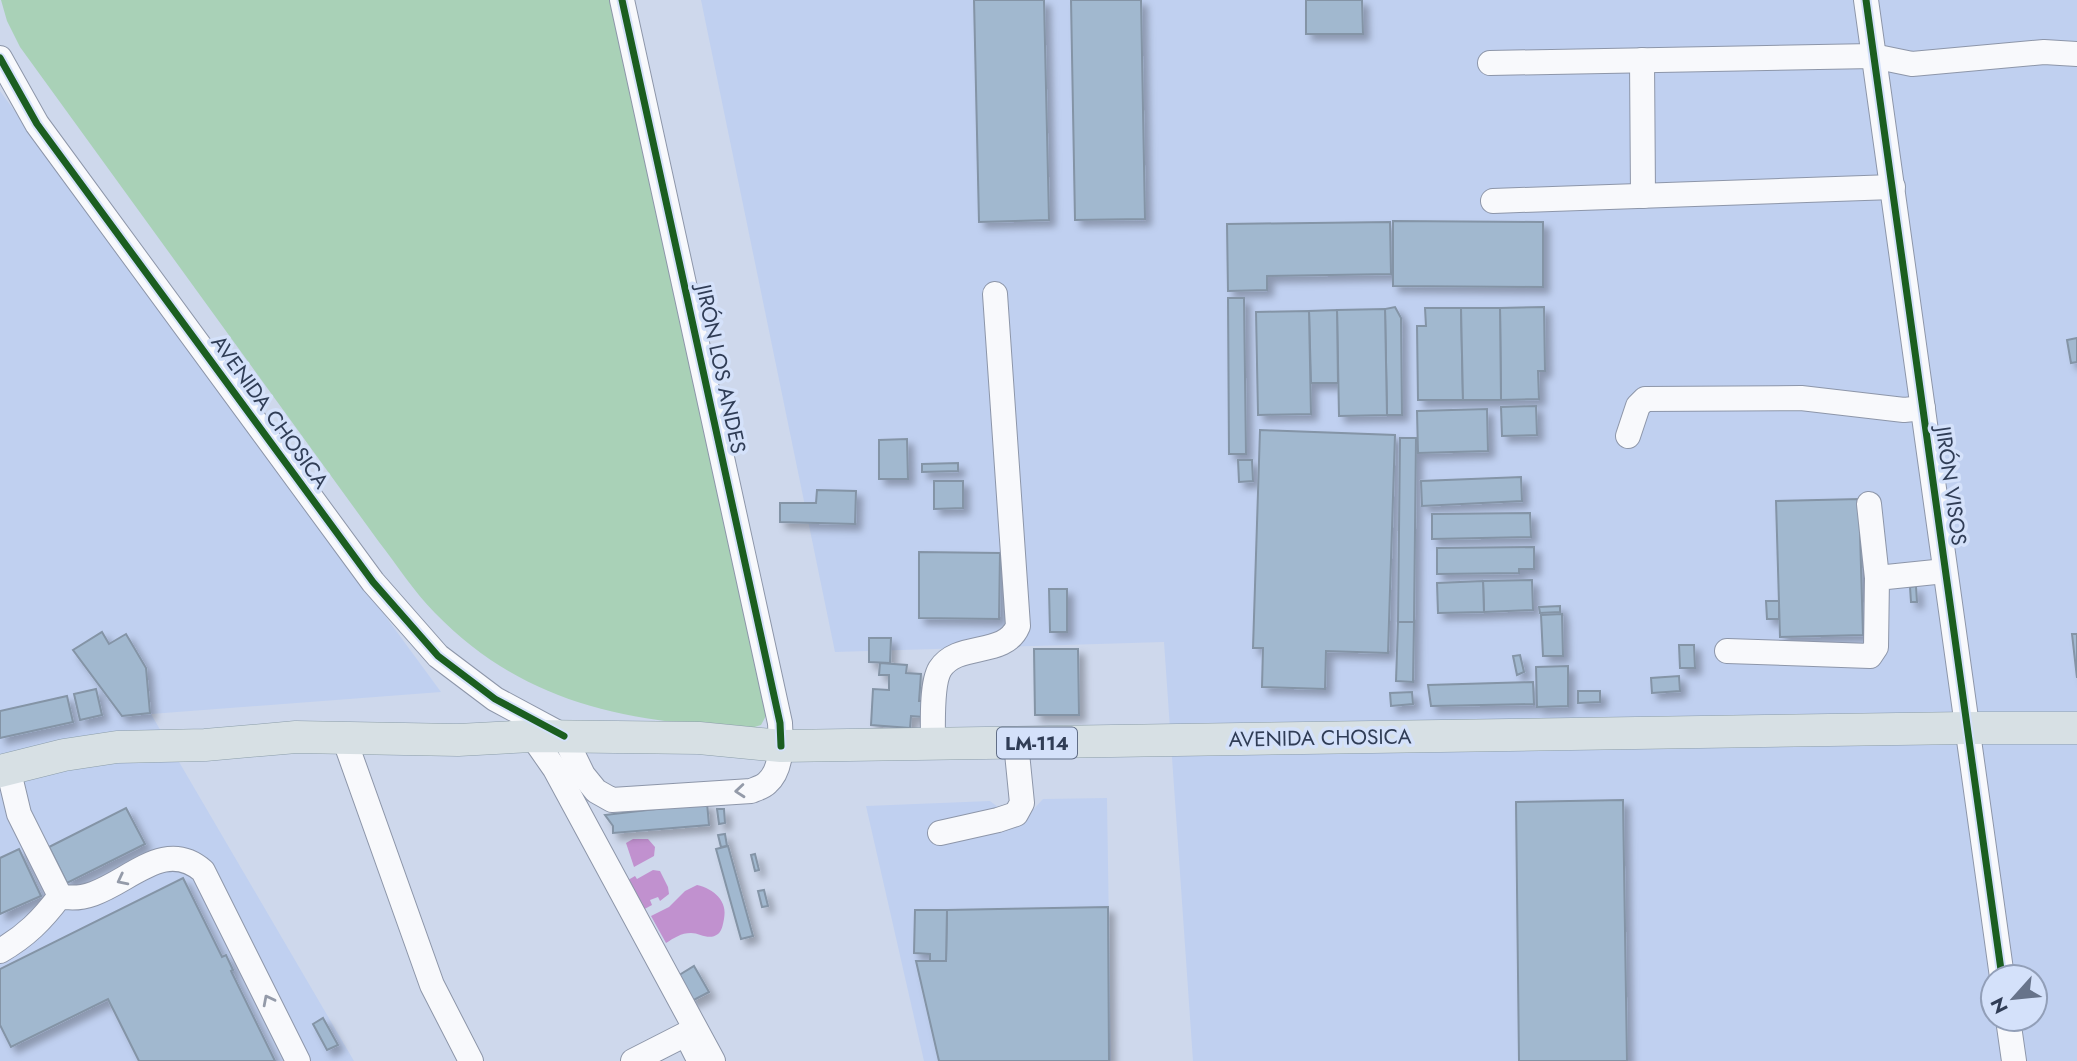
<svg xmlns="http://www.w3.org/2000/svg" width="2077" height="1061" font-family="Jost,sans-serif">
<style>
.built{fill:#c0d0f0;fill-rule:evenodd}
.green{fill:#a9d1b7}
.water{fill:#c191cf}
.building{fill:#a1b8cf;stroke:#8494a6;stroke-width:2;filter:url(#shadow)}
.lines{fill:none;stroke-linecap:round;stroke-linejoin:round}
.minor-casing{stroke:#8d96a9;stroke-width:26}
.major-casing{stroke:#8b9da9;stroke-width:33}
.minor{stroke:#f8f9fc;stroke-width:24}
.major{stroke:#d7e0e4;stroke-width:32}
.cycleway-casing{stroke:#d4e1fa;stroke-width:11}
.cycleway{stroke:#1b5e20;stroke-width:7}
.oneway{stroke:#949ba9}
.labels{text-anchor:middle;dominant-baseline:central;stroke-width:7;stroke-linejoin:round;paint-order:stroke}
.shield{fill:#d4e1fa;stroke:#616e87;stroke-width:2}
.shield-label{font-size:19px;font-weight:bold;fill:#303d56}
.street-label{font-size:21px;fill:#303d56;stroke:#d4e1fa}
</style>
<defs>
<filter id="shadow"><feDropShadow dx="6" dy="6" stdDeviation="3.5" flood-color="#0004"/></filter>
</defs>
<rect width="100%" height="100%" fill="#ced8ec"/>
<g class="built">
<path d="M701 0H2077V1061H1193L1164 642 835 652ZM1993 977H2035V1019H1993Z"/>
<path d="M0 91 441 692 151 714 354 1061H0Z"/>
<path d="M1107 798 1111 1061H924L866 806 990 801 1006 813H1030L1043 799Z"/>
</g>
<path class="green" d="M1 0H610L769 700 768 712 761 725C737 734 707 726 682 723 585 713 504 684 435 613 414 592 397 565 379 542L20 47 7 21Z"/>
<g class="water">
<path d="M648 839 655 847 654 856 634 867 626 843 633 839Z"/>
<path d="M653 870 660 871 668 887 669 894 660 901 658 897 650 900 652 905 639 912 623 883 635 876 637 879Z"/>
<path d="M697 885C714 889 728 901 724 919 723 924 722 931 718 934 709 941 700 933 691 933 681 933 674 938 666 943L651 916 669 907 685 891Z"/>
</g>
<g class="building">
<path d="M974 0H1044L1049 220 979 222Z"/>
<path d="M1071 0H1141L1145 219 1075 220Z"/>
<path d="M1306 0H1362L1363 34H1306Z"/>
<path d="M1393 221 1543 222V287L1393 286Z"/>
<path d="M1390 222 1391 274 1267 276V290L1228 291 1227 224Z"/>
<path d="M1228 298H1244L1246 454H1229Z"/>
<path d="M1395 307 1401 318 1402 415H1387L1385 309Z"/>
<path d="M1544 307 1545 371H1538L1539 399 1501 400 1500 308Z"/>
<path d="M1425 308H1461L1463 400H1418L1417 326H1426Z"/>
<path d="M1461 308H1500L1501 400H1463Z"/>
<path d="M1385 309 1387 415 1339 416 1337 310Z"/>
<path d="M1337 310 1338 383H1311L1309 311Z"/>
<path d="M1309 311 1311 414 1258 415 1256 312Z"/>
<path d="M2077 338V362L2071 363 2067 340Z"/>
<path d="M1536 406 1537 435 1502 436 1501 407Z"/>
<path d="M1487 409 1488 451 1418 453 1417 411Z"/>
<path d="M1260 430 1395 435 1388 653 1326 651 1325 689 1262 687 1263 648H1253Z"/>
<path d="M1400 438H1416L1414 622H1398Z"/>
<path d="M907 439 908 479H879V440Z"/>
<path d="M1238 460H1252L1253 481 1239 482Z"/>
<path d="M958 463V471L922 472V464Z"/>
<path d="M1521 477 1522 501 1422 506 1421 481Z"/>
<path d="M934 481H963V508L934 509Z"/>
<path d="M817 490 856 491 855 524 780 522V503H816Z"/>
<path d="M1859 499 1863 635 1780 637 1776 501Z"/>
<path d="M1530 513 1531 537 1432 539V514Z"/>
<path d="M1534 547V569H1519V573L1437 574V548Z"/>
<path d="M919 552 1000 553 999 619 919 618Z"/>
<path d="M1532 580 1533 610 1484 612 1483 581Z"/>
<path d="M1483 581 1484 612 1438 613 1437 583Z"/>
<path d="M1916 586 1917 602H1911L1910 587Z"/>
<path d="M1049 589H1067V632H1050Z"/>
<path d="M1766 601H1779V619H1767Z"/>
<path d="M1560 606V612L1540 613 1539 607Z"/>
<path d="M1562 614 1563 656H1543L1541 615Z"/>
<path d="M1398 622H1414L1413 682 1396 681Z"/>
<path d="M102 632 109 644 126 634 146 668 150 713 122 716 73 650Z"/>
<path d="M2072 634H2077V678Z"/>
<path d="M869 638H891L890 663 869 662Z"/>
<path d="M1679 645H1694L1695 668H1680Z"/>
<path d="M1034 649H1078L1079 715H1035Z"/>
<path d="M1520 655 1524 672 1517 675 1513 656Z"/>
<path d="M880 663 907 665 906 673 921 674 919 701H925L924 717 911 716 910 728 871 725 873 689 889 690V675H879Z"/>
<path d="M1568 666V706L1537 707 1536 667Z"/>
<path d="M1679 676 1680 691 1652 693 1651 678Z"/>
<path d="M1533 682 1534 704 1431 706 1428 685Z"/>
<path d="M96 689 102 715 80 720 74 694Z"/>
<path d="M1578 691H1600V702L1578 703Z"/>
<path d="M1412 692 1413 704 1391 706 1390 693Z"/>
<path d="M67 696 73 722 0 738V711Z"/>
<path d="M1623 800 1627 1061H1519L1516 802Z"/>
<path d="M707 803 709 825 613 833V826L605 815Z"/>
<path d="M126 808 145 844 67 883 49 847Z"/>
<path d="M717 809H724L725 823 719 824Z"/>
<path d="M725 834 727 846 721 847 718 835Z"/>
<path d="M728 846 753 936 741 939 716 849Z"/>
<path d="M19 849 41 896 0 914V858Z"/>
<path d="M755 854 759 870 755 871 751 855Z"/>
<path d="M183 878 222 957 226 955 233 970 231 971 275 1061H139L108 999 11 1047 0 1025V969Z"/>
<path d="M764 890 768 906 762 907 758 891Z"/>
<path d="M1108 907 1109 1061H939L916 961H946L947 910Z"/>
<path d="M915 910H947L946 961H930V954L914 953Z"/>
<path d="M694 966 709 992 690 1002 676 977Z"/>
<path d="M323 1018 338 1045 327 1050 313 1024Z"/>
</g>
<g class="lines">
<g class="minor-casing">
<g id="minor">
<path d="M1866 0 2002 977"/>
<path d="M0 58 37 124 373 582 438 656 495 699 564 736 583 775 596 791 612 800 751 791C756 789 763 787 767 783 783 769 781 742 780 723L622 0"/>
<path d="M1642 60 1643 196"/>
<path d="M1490 63 1873 56 1912 64 2044 52 2077 54"/>
<path d="M1493 201 1893 187"/>
<path d="M1628 436 1638 406 1645 399 1801 398 1904 410 1923 408"/>
<path d="M1869 504 1877 578"/>
<path d="M1727 651 1870 656 1876 647 1877 578 1945 571"/>
<path d="M532 736 555 769 713 1061"/>
<path d="M344 738 432 985 471 1061"/>
<path d="M933 744C933 726 931 684 940 669 958 641 1005 658 1018 626L995 294"/>
<path d="M8 768 19 814 60 896"/>
<path d="M940 833 998 820 1016 814 1022 803 1016 743"/>
<path d="M0 951C26 936 42 920 60 896 112 910 155 829 203 871L298 1061"/>
<path d="M2008 1019 2014 1061"/>
<path d="M633 1061 686 1034 696 1054 700 1052"/>
</g>
</g>
<g class="major-casing">
<path id="major" d="M0 771 64 755 117 747 205 745 296 737 458 740 532 736 699 738 781 746 1966 728H2077"/>
</g>
<use href="#minor" class="minor"/>
<use href="#major" class="major"/>
<g class="cycleway-casing">
<g id="cycleway">
<path d="M622 0 780 723 781 746"/>
<path d="M1866 0 2002 977"/>
<path d="M0 58 37 124 373 582 438 656 495 699 564 736"/>
</g>
</g>
<use href="#cycleway" class="cycleway"/>
</g>
<defs><path id="oneway-chevron" d="M-2-3.5L2.5 0L-2 3.5" fill="none" stroke-width="1.6" stroke-linecap="round" stroke-linejoin="round" transform="scale(1.75)"/></defs>
<g class="oneway">
<use href="#oneway-chevron" transform="translate(740 791) rotate(175)"/>
<use href="#oneway-chevron" transform="translate(122 880) rotate(153)"/>
<use href="#oneway-chevron" transform="translate(268 1000) rotate(-117)"/>
</g>
<g class="labels">
<rect class="shield" x="997" y="727.5" width="80" height="31" rx="5"/>
<g class="shield-label">
<text x="1037" y="743">LM-114</text>
</g>
<g class="street-label">
<text transform="translate(721 369) rotate(78)">JIRÓN LOS ANDES</text>
<text transform="translate(270 412) rotate(54)">AVENIDA CHOSICA</text>
<text transform="translate(1951 486) rotate(82)">JIRÓN VISOS</text>
<text transform="translate(1320 738) rotate(-1)">AVENIDA CHOSICA</text>
</g>
</g>
<g transform="translate(2014 998) rotate(243)"><circle r="33" fill="#d4e1fa" stroke="#929fb8" stroke-width="2"/>
<path d="M0-5L12 26L0 18L-12 26Z" fill="#67738a"/>
<text y="-10" font-size="19" font-weight="bold" text-anchor="middle" fill="#303d56">N</text>
</g>
</svg>
